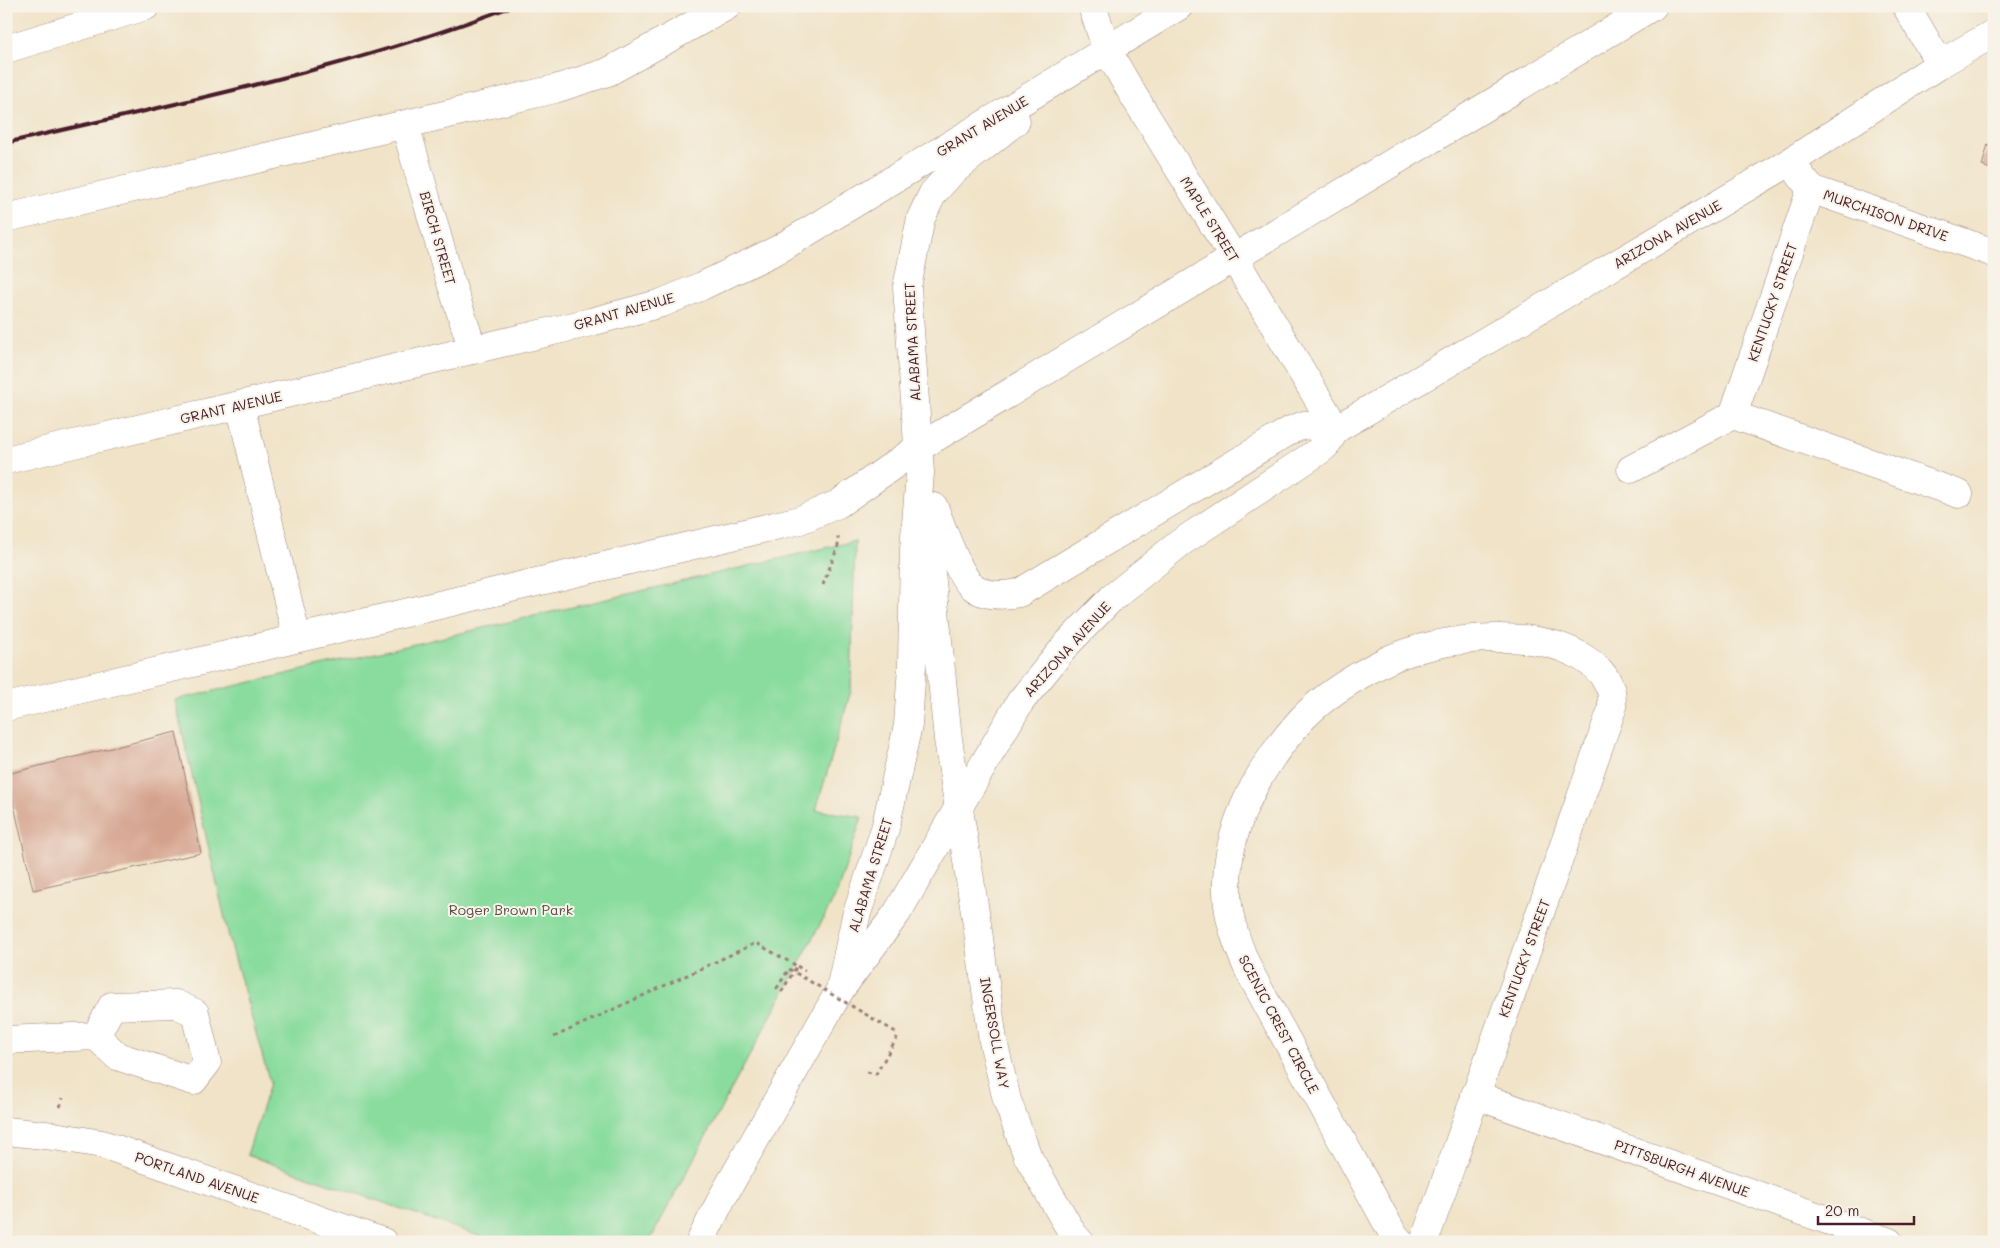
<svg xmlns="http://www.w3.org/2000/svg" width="2000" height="1248" font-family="Mali,sans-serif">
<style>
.green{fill:#89dc9e;stroke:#6a7e64}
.building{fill:#d4a18c}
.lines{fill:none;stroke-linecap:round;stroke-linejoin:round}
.minor-casing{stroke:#9d8179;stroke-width:29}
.major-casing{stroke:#9d8179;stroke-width:29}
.path{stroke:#9d8179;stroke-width:3;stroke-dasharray:4 4;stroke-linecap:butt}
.minor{stroke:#fff;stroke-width:28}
.major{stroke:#fff;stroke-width:28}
.rail{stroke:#4a1f2b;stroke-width:4}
.path-bridge{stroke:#9d8179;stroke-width:3;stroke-dasharray:4 4;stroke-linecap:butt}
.labels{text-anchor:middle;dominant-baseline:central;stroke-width:4;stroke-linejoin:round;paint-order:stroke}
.street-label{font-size:14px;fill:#4a1f2b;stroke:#f7f3e8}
.park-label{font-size:14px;fill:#5a4e48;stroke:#f7f3e8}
</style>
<rect width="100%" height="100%" fill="#f7f3e8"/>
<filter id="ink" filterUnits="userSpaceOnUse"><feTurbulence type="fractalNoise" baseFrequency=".02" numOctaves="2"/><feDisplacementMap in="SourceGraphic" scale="10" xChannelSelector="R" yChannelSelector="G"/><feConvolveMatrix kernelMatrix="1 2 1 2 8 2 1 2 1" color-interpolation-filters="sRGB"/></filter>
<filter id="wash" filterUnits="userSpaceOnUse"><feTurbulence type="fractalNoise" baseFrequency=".0096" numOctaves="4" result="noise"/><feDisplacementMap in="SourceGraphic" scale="20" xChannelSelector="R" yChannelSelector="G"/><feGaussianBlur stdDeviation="1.12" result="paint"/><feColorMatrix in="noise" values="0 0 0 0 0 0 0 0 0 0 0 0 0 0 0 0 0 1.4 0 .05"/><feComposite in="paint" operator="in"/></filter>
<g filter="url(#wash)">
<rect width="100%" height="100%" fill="#f0e3c7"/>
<path class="green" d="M855 541 851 691 816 810 862 817 836 895 649 1242H496L247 1155 270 1083 229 937 175 700Z"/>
<g id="blocks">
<g class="building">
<path d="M1993 140H1994V170L1982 166 1988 144 1992 146Z"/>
<path d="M176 732 201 853 33 890 7 774Z"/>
</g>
</g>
</g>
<g filter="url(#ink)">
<use href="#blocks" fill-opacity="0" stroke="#9d8179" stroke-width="1"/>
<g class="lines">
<g class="minor-casing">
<g id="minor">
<path d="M1092 6 1107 50 1132 93 1234 258 1336 429"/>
<path d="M1906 6 1940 64"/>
<path d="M6 49 146 6"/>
<path d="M405 125 449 277 473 350"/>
<path d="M1800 175 1811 189 1994 253"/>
<path d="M6 218 555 89 608 72 727 6"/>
<path d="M240 405 297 638"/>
<path d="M1733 415 1811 189"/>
<path d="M1631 469 1733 415 1959 494"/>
<path d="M924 503 948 739 978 931 993 1041 1007 1100 1028 1157 1073 1234 1080 1242"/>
<path d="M934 507C941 525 958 574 971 585 984 597 1003 596 1019 593L1291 430 1304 425 1336 429"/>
<path d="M6 707 800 520 838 504 918 448 1653 6"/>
<path d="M6 1040 96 1036 117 1056 193 1081 207 1063 195 1013 176 1004 112 1006 96 1036"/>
<path d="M1475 1095 1889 1242"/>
<path d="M6 1131 54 1136 102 1144 383 1242"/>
<path d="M1400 1242 1392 1232 1250 973C1240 951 1231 929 1228 905 1220 836 1257 769 1301 720 1324 695 1358 675 1388 660 1440 636 1535 626 1585 659 1597 667 1607 676 1611 691 1612 696 1612 703 1612 709L1424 1242"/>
</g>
</g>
<g class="major-casing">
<g id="major">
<path d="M6 460 591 322 662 303 702 286 779 249 1179 6"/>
<path d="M840 990 897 913 1020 702 1068 643 1112 598 1180 543 1319 451 1326 445 1336 429 1790 162 1940 64 1994 33"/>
<path d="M700 1242 722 1198 840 990 856 916 885 829 908 725 912 666 914 549 920 473 907 287 921 218 933 193 952 172 1016 121"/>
</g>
</g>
<g class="path">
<path d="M823 585 838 546V537"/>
<path d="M797 966 805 971"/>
<path d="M554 1037 756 943 797 966 782 991 777 988 789 969"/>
<path d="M867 1072 876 1074 899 1034"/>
<path d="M60 1107 63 1098"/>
</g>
<use href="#minor" class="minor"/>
<use href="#major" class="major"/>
<path class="rail" d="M6 143C176 103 350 69 513 6"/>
<path class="path-bridge" d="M789 969 899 1034"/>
</g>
</g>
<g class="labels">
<g class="street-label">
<text transform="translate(982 126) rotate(-31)">GRANT AVENUE</text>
<text transform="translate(1886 215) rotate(19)">MURCHISON DRIVE</text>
<text transform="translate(1210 219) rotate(58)">MAPLE STREET</text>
<text transform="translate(1667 234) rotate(-30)">ARIZONA AVENUE</text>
<text transform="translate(438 238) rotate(74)">BIRCH STREET</text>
<text transform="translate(1772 302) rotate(-71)">KENTUCKY STREET</text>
<text transform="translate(624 311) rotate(-16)">GRANT AVENUE</text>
<text transform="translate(912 342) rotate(-93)">ALABAMA STREET</text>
<text transform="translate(231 407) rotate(-13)">GRANT AVENUE</text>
<text transform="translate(1067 649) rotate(-48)">ARIZONA AVENUE</text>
<text transform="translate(870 875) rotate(-73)">ALABAMA STREET</text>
<text transform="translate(1524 958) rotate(-70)">KENTUCKY STREET</text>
<text transform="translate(1279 1024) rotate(62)">SCENIC CREST CIRCLE</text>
<text transform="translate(995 1033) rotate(80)">INGERSOLL WAY</text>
<text transform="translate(1682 1168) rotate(20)">PITTSBURGH AVENUE</text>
<text transform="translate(197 1177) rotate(19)">PORTLAND AVENUE</text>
</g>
<g class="park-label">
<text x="511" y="909">Roger Brown Park</text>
</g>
</g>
<rect width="2000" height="1248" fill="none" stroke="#f7f3e8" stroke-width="25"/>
<path d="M1818 1216v8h96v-8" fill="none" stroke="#4a1f2b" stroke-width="2.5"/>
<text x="1825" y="1216" font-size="15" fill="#4a1f2b" stroke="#f7f3e8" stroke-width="4" paint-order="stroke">20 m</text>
</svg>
